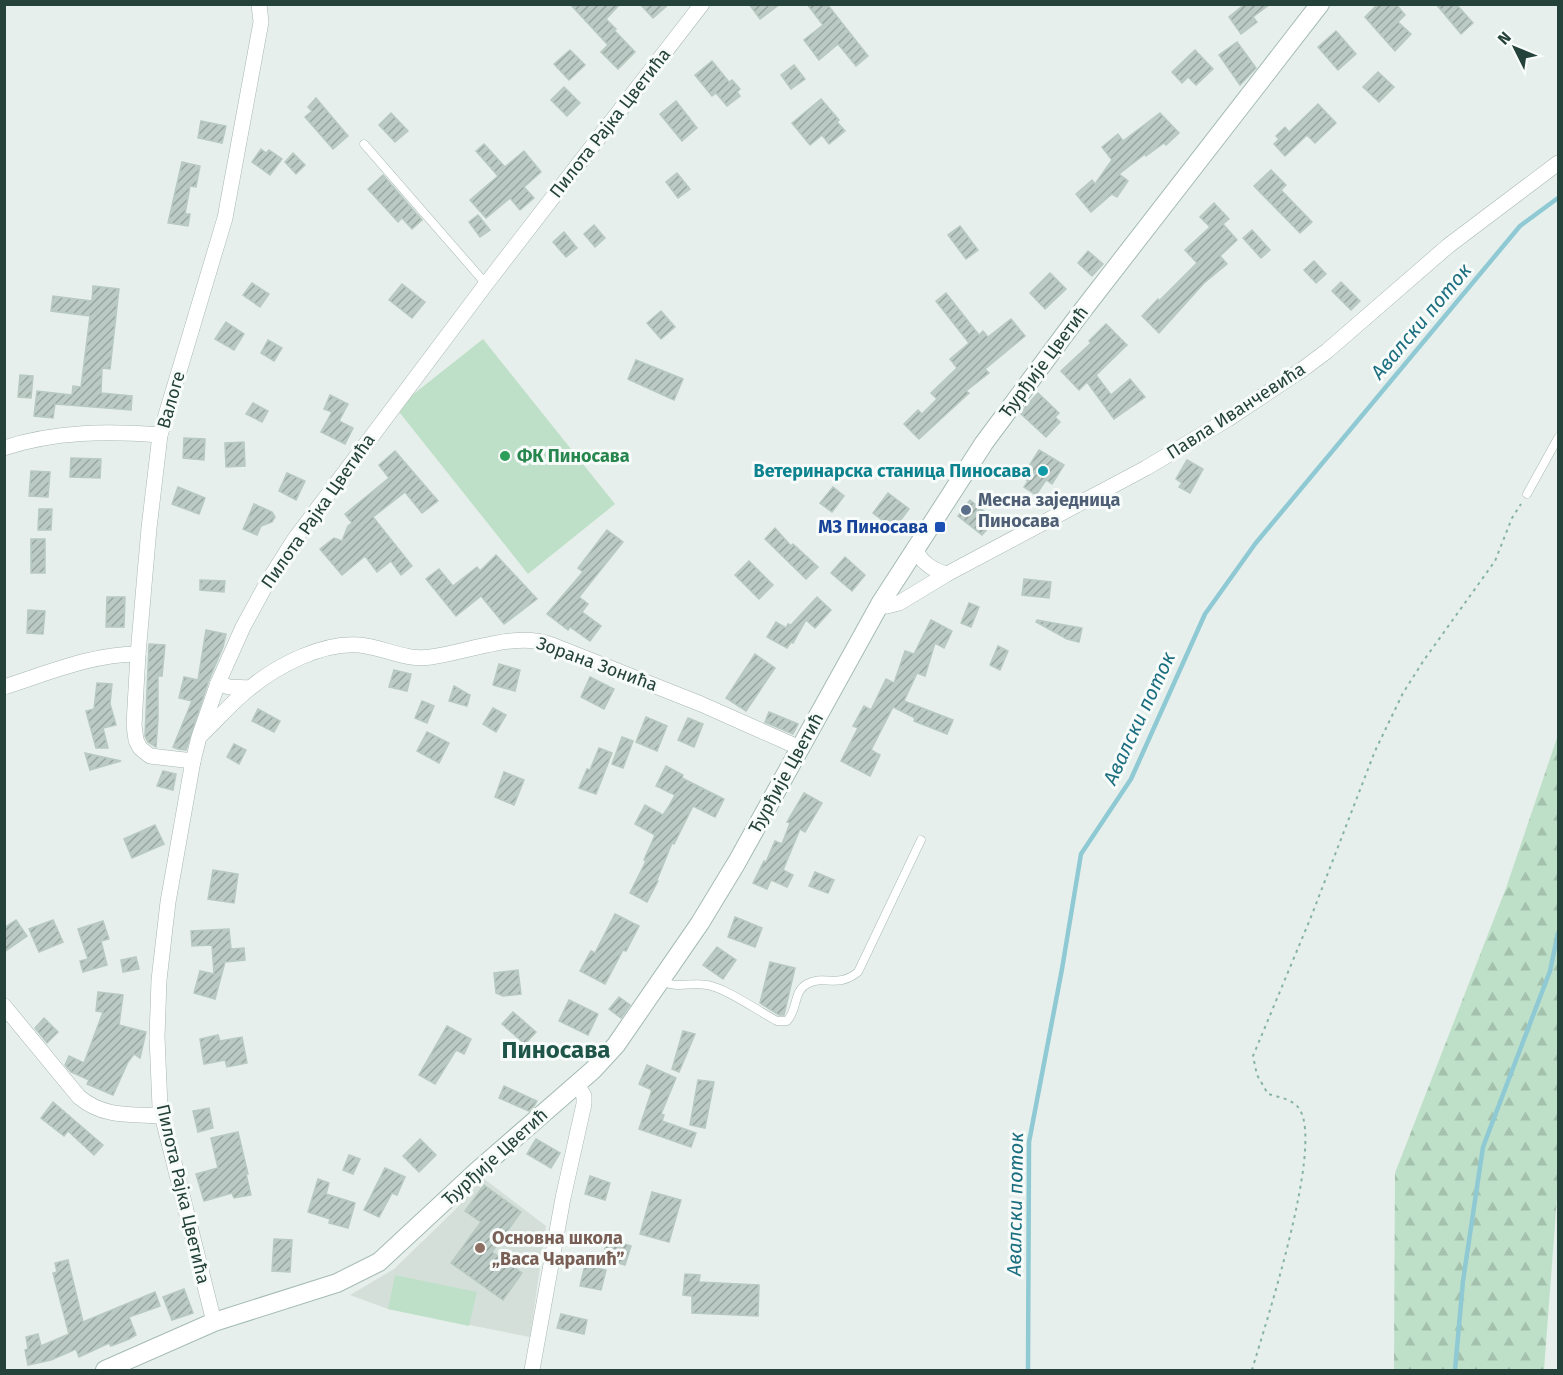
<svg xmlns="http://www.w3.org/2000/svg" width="1563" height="1375" font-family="'Fira Sans',sans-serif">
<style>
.built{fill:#d4dfda}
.grass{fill:#bfe0c8}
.forest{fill:url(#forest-firs)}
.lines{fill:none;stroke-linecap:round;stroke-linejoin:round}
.stream{stroke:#8ec9d4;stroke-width:4.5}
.building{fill:url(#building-hatch);stroke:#b8c9c2;stroke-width:1.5}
.lane-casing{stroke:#a8b8b2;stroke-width:9}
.street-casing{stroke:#a8b8b2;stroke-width:16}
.secondary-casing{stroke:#a4bbb3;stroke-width:20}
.path{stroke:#86b3a5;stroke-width:2;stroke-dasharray:3 4.5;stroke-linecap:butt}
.lane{stroke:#fff;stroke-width:8}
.street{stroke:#fff;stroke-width:15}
.secondary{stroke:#fff;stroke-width:18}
.leisure-dot{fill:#2e9e5b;stroke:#f7fbf9;stroke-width:2}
.culture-dot{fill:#0f9aa8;stroke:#f7fbf9;stroke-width:2}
.service-dot{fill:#5c6f8a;stroke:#f7fbf9;stroke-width:2}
.transit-dot{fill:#1a4fb4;stroke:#f7fbf9;stroke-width:2}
.education-dot{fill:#8d6e63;stroke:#f7fbf9;stroke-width:2}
.labels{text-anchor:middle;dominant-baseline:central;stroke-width:6;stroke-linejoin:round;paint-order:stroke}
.street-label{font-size:18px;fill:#24423a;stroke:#f7fbf9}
.leisure-label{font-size:18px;font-weight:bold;fill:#27864d;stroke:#f7fbf9;text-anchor:start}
.culture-label{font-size:18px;font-weight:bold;fill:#0d838f;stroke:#f7fbf9;text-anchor:end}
.service-label{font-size:18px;font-weight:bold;fill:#4e5e75;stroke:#f7fbf9;text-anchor:start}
.transit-label{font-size:18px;font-weight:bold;fill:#164399;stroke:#f7fbf9;text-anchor:end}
.education-label{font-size:18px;font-weight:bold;fill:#785e54;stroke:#f7fbf9;text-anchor:start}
.water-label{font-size:20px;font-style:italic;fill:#1c6f80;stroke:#f7fbf9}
.district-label{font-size:24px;font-weight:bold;fill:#1f5548;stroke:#f7fbf9}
</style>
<defs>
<pattern id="forest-firs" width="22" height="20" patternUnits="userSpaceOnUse" patternTransform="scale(1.5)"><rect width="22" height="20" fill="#bfe0c8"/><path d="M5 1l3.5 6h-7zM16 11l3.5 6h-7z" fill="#a4c1ad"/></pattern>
<pattern id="building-hatch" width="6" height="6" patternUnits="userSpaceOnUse" patternTransform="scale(1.5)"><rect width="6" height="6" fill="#bbcac4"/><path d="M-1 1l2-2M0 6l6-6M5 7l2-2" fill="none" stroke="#98a6a0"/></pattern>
</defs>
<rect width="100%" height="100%" fill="#e6efeb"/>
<path class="built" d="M483 1178 546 1226 530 1337 388 1309 350 1295 394 1269 457 1208Z"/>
<g class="grass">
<path d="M483 339 615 504 528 574 396 408Z"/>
<path d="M395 1275 477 1292 469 1326 388 1309Z"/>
</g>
<path class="forest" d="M1558 735V1184L1544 1370H1394L1395 1173 1506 888Z"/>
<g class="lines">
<g class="stream">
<path d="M1028 1370 1029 1142 1062 969 1081 854 1131 779 1205 614 1255 544 1520 226 1558 198"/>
<path d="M1455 1370 1463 1281 1483 1147 1550 971 1558 933"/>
</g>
</g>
<g class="building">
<path d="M570 4H620L606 19 616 29 614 30 635 52 618 69 601 52 608 45Z"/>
<path d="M640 4H669L653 18Z"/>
<path d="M749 4H780L760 19Z"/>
<path d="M807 4H827L868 56 856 66 838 44 819 60 804 40 823 25Z"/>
<path d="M1245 4H1270L1253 17 1257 22 1241 34 1229 17Z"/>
<path d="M1378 4H1396L1405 15 1398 22 1411 34 1395 51 1365 17Z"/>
<path d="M1436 4H1456L1473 23 1461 34Z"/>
<path d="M1336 31 1356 54 1338 70 1318 47Z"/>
<path d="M1237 42 1256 68 1240 85 1219 55Z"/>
<path d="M570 50 585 65 569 80 554 64Z"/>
<path d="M1195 50 1213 69 1196 85 1188 77 1182 83 1172 72Z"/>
<path d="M712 61 729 82 732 80 740 89 737 92 740 96 727 106 716 93 712 96 695 75Z"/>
<path d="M794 65 805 79 791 89 781 75Z"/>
<path d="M1378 72 1394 87 1379 102 1363 87Z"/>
<path d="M564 87 580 103 567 116 551 100Z"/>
<path d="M316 98 348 136 333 149 305 117 312 111 308 107Z"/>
<path d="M821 99 839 120 837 122 845 131 829 144 822 135 810 145 792 123Z"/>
<path d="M676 101 697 128 682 141 660 114Z"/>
<path d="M1318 104 1336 123 1315 143 1307 135 1285 156 1274 144 1279 139 1276 136 1285 127 1289 132Z"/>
<path d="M391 113 408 131 395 142 379 125Z"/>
<path d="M1160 113 1179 133 1166 145 1164 143 1146 156 1145 154 1119 174 1128 181 1117 197 1112 194 1091 212 1076 194 1092 180 1095 184 1112 160 1102 147 1118 134 1123 141Z"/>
<path d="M201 121 226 126 222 143 198 138Z"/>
<path d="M484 144 505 167 524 151 541 172 524 187 534 198 520 210 510 198 486 218 470 200 498 176 476 151Z"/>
<path d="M261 149 266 153 269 150 282 159 270 175 252 162Z"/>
<path d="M293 153 305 165 296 174 285 162Z"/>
<path d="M182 162 200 166 196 187 190 186 185 214H190L188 226 168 223Z"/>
<path d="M1271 170 1286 185 1281 190 1312 222 1300 233 1254 186Z"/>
<path d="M677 173 690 189 678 198 666 182Z"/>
<path d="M383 175 422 220 412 229 402 218 398 222 368 189Z"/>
<path d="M1214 203 1229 219 1223 224 1237 240 1220 256 1227 264 1204 283 1159 333 1142 316 1158 299 1159 301 1197 263 1185 250 1210 227 1200 217Z"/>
<path d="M478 215 490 230 480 237 469 222Z"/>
<path d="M594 225 605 238 595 247 584 234Z"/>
<path d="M960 226 978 250 966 259 948 235Z"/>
<path d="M1252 230 1270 250 1261 258 1243 238Z"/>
<path d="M564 232 577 248 566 257 553 242Z"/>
<path d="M1088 251 1103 264 1092 276 1078 263Z"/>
<path d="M1314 261 1326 274 1316 283 1304 270Z"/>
<path d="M1050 273 1066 289 1045 309 1030 293Z"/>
<path d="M1341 282 1360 301 1351 310 1332 291Z"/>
<path d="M252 283 269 294 260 307 243 295Z"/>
<path d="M402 284 425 302 412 318 389 300Z"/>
<path d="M93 286 119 289 110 369 102 368 101 393 132 396 131 410 55 404 53 418 34 416 37 391 72 395 73 386 81 387 90 316 51 311 53 296 92 301Z"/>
<path d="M946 293 979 335 983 331 988 337 1011 319 1025 336 985 369 989 373 966 391 969 393 919 439 904 424 918 410 922 414 937 399 931 393 957 368 950 359 969 343 936 301Z"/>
<path d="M661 311 675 327 661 339 647 323Z"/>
<path d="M226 322 244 334 234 350 215 339Z"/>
<path d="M1106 324 1127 345 1096 375 1111 395 1130 379 1145 397 1114 419 1087 382 1079 390 1061 371 1091 343 1089 341Z"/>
<path d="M268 340 282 348 274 361 261 353Z"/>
<path d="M636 360 683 379 674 400 628 379Z"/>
<path d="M20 375 33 376 31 398 18 397Z"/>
<path d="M1038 393 1059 413 1055 417 1060 422 1046 437 1020 413Z"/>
<path d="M330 395 348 404 339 421 353 428 345 444 321 432 332 412 324 409Z"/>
<path d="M253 403 268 411 262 422 246 414Z"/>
<path d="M184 438 205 439 204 460 183 458Z"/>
<path d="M244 442 245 466 226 467 225 443Z"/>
<path d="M1039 450 1064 465 1052 484 1046 480 1036 495 1024 487 1028 481 1022 477Z"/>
<path d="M395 451 438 501 422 513 405 492 373 517 412 566 401 575 391 561 377 572 365 556 342 575 320 549 334 538 342 541 348 526 352 523 345 514 389 478 379 465Z"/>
<path d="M71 458 101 459 100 478 70 477Z"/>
<path d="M1187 460 1203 469 1190 493 1179 487 1182 483 1176 479Z"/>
<path d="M31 471 50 472 48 497 29 496Z"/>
<path d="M287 473 305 481 296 500 279 491Z"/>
<path d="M178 487 205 498 199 514 172 504Z"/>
<path d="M833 487 844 496 832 512 820 503Z"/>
<path d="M888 493 909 509 894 529 873 513Z"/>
<path d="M970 500 995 520 982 535 958 516Z"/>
<path d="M254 504 272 512 275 517 272 522 261 526 257 535 243 529Z"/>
<path d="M39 509H52L51 530H38Z"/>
<path d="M775 528 791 546 793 544 818 567 806 579 765 539Z"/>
<path d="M607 530 623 542 579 597 588 604 582 612 601 626 590 641 570 627 568 630 547 614 583 572 578 568Z"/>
<rect x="31" y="539" width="14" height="34"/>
<path d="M496 555 537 599 504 624 481 596 456 616 426 579 439 569 453 586 477 567 480 571Z"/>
<path d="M845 557 865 575 852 591 831 573Z"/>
<path d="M749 561 773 585 759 599 735 575Z"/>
<path d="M1024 579 1051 582 1049 598 1022 595Z"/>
<path d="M200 580 225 581 224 592 200 590Z"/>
<path d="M107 597H125L124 627H106Z"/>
<path d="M817 597 831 610 815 628 806 620 793 643 791 642 787 648 767 637 776 622 786 628 788 624 791 625Z"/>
<path d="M969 603 979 607 971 627 961 623Z"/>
<path d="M28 610 45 611 43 634 27 633Z"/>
<path d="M931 620 952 631 944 648 935 643 925 676 917 673 904 701 953 720 947 734 914 721 915 718 893 707 871 750 880 755 870 776 841 761 858 728 853 726 864 706 871 710 886 679 894 683 905 651 914 654Z"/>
<path d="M1037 620 1082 628 1079 642 1067 639 1036 622Z"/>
<path d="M206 630 226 634 223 647 209 680 186 750 178 749 173 747 192 701 179 698 184 677 198 680Z"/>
<path d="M149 644 165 645 162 676H158V719L156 747 148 742 145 736Z"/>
<path d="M998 646 1008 651 1000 670 990 665Z"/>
<path d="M755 654 775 668 746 711 726 698Z"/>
<path d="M499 664 520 670 515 691 493 685Z"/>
<path d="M394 670 411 674 407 691 389 687Z"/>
<path d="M590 677 614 689 604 709 581 697Z"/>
<path d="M97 683 112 684 110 704 116 725 103 728 108 748H96L86 711 94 709Z"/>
<path d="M454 686 470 695 467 706 449 701Z"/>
<path d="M422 701 434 706 427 723 415 718Z"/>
<path d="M493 708 506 715 496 732 483 724Z"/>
<path d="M258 709 280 721 274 732 252 721Z"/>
<path d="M769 712 798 724 793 734 765 722Z"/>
<path d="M646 717 667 726 657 751 636 742Z"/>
<path d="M688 718 703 724 694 747 678 740Z"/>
<path d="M427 732 449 743 439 763 417 751Z"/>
<path d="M622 737 633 741 623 768 612 764Z"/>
<path d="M234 744 246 750 239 764 227 757Z"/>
<path d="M599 748 612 753 596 794 579 788 587 769 590 770Z"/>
<path d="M85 753 121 761 90 770Z"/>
<path d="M666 766 683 775 682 778 724 799 715 817 693 806 674 844 672 843 657 880 658 881 647 902 630 893 646 861 644 860 655 835 635 824 645 805 663 815 669 806 675 795 656 786Z"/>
<path d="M163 771 176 774 173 790 157 786Z"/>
<path d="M504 772 524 780 514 805 495 797Z"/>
<path d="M804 793 822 803 805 832 800 829 783 870 793 875 787 887 771 880 767 889 753 883 764 861 766 862 775 841 782 844 790 823 787 822Z"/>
<path d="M155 825 164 844 132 858 124 839Z"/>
<path d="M213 870 238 874 234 903 208 899Z"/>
<path d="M815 872 834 880 828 893 809 886Z"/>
<path d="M615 914 639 926 626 951 623 950 605 984 580 971 591 951 595 953Z"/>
<path d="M735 917 762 928 755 947 728 937Z"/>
<path d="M16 920 27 936 4 952V928Z"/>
<path d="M53 920 63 942 39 952 29 929Z"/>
<path d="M103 921 109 939 101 941 107 965 83 972 80 961 88 959 78 929Z"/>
<path d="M229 929 231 949 244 948 245 960 225 962 215 999 194 993 200 971 214 974 212 945 192 946 191 931Z"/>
<path d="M717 947 736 960 723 979 703 965Z"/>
<path d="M136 957 139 969 123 972 121 960Z"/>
<path d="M770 962 795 968 784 1015H779L760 1003Z"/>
<path d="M518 970 521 994 503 996 496 993 494 973Z"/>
<path d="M98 992 123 995 119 1025 146 1032 140 1058 134 1054 128 1062 113 1095 87 1084 89 1080 71 1072 65 1065 69 1056 84 1063 103 1012 96 1011Z"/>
<path d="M619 997 630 1005 621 1018 609 1009Z"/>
<path d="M569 1000 598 1014 588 1035 559 1021Z"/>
<path d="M513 1012 536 1032 525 1044 502 1024Z"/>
<path d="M44 1018 58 1032 47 1043 35 1028Z"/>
<path d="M447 1026 471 1039 464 1054 456 1050 435 1084 419 1075Z"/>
<path d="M683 1031 695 1034 679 1072 672 1069Z"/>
<path d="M218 1035 220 1041 242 1037 247 1063 227 1067 225 1060 204 1064 200 1039Z"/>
<path d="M647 1065 676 1078 661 1114 664 1115 662 1121 696 1133 691 1147 639 1129 652 1090 639 1084Z"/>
<path d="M698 1080 714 1082 705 1128 690 1125Z"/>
<path d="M504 1086 537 1101 534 1106 529 1111 499 1098Z"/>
<path d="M53 1102 103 1145 94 1155 68 1131 64 1136 41 1118Z"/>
<path d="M209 1108 213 1128 198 1132 193 1111Z"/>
<path d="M238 1132 248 1174H246L251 1195 234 1198 232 1193 204 1201 196 1174 218 1168 211 1138Z"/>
<path d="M420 1139 436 1155 419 1172 403 1156Z"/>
<path d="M536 1139 560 1153 551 1168 527 1154Z"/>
<path d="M349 1155 360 1159 353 1174 343 1170Z"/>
<path d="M385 1168 405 1177 397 1195 392 1193 379 1217 364 1210Z"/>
<path d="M590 1176 610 1183 605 1200 585 1194Z"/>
<path d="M318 1179 329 1183 326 1194 355 1203 348 1228 329 1223 330 1219 308 1212Z"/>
<path d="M484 1185 521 1212 492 1252 522 1273 503 1300 451 1263 481 1222 465 1211Z"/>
<path d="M652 1192 681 1200 669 1242 640 1234Z"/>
<path d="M274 1239 292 1240 290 1272 272 1271Z"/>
<path d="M608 1239 631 1246 625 1265 602 1258Z"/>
<path d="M68 1260 83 1322 155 1292 160 1306 129 1317 136 1335 129 1339 111 1346 109 1343 79 1357 76 1349 51 1360 28 1365 25 1350 28 1349 26 1337 38 1334 41 1346 69 1334 53 1273 57 1272 55 1263Z"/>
<path d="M585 1265 606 1270 601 1290 580 1286Z"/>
<path d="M685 1274 700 1275 699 1282 759 1285 758 1316 692 1313V1296L683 1295Z"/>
<path d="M184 1289 193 1313 172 1320 163 1297Z"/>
<path d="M561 1314 587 1320 584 1334 557 1328Z"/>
</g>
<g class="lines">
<g class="lane-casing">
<g id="lane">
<path d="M364 144 486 284"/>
<path d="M1527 494 1558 438"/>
<path d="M661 981C676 989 691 982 707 985 726 988 758 1011 777 1021H787C798 1010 793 991 807 984 824 974 837 989 858 972L921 840"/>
</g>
</g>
<g class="street-casing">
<g id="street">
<path d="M4 448C55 431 108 431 160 435"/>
<path d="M915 549C922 563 932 570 947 574"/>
<path d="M880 604 887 606 899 603 947 574 1146 468 1228 419 1303 369 1327 351 1448 246 1558 163"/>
<path d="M218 683 229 687 250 688"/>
<path d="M4 687C48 673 92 654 138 654"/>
<path d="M201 735C217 720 233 701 250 688 278 665 323 642 359 645 384 647 405 661 431 657 469 652 515 631 552 645L701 704 800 748"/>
<path d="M193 761 150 756 140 748 136 740 134 725 138 654 149 528 160 435 225 218 261 22 259 4"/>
<path d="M4 1006 79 1097C104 1118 131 1114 162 1116"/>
<path d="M214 1322 160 1107 157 1037 159 980 168 902 193 761 199 737 218 683 243 627 267 583 294 540 486 284 702 4"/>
<path d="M532 1370 563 1198 584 1104V1096L577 1084"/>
</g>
</g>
<g class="secondary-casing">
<path id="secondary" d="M105 1370 214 1322 337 1283 379 1262 476 1172 593 1070 616 1045 700 923 737 862 880 604 984 443 1079 315 1320 4"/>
</g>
<path class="path" d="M1252 1370C1266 1322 1323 1149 1300 1110 1294 1099 1278 1097 1268 1094L1257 1075 1253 1056 1311 917 1375 751 1403 693 1424 660 1495 561 1512 518 1521 504"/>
<use href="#lane" class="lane"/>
<use href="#street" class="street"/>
<use href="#secondary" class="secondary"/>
</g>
<circle class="leisure-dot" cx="505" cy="456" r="6"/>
<circle class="culture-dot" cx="1043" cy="471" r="6"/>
<circle class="service-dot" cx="966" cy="510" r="6"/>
<rect class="transit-dot" x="934" y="521" width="12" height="12" rx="3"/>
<circle class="education-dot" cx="480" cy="1248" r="6"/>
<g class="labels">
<g class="street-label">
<text transform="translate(610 123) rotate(-52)">Пилота Рајка Цветића</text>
<text transform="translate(1044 362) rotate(-53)">Ђурђије Цветић</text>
<text transform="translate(171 400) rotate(-74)">Валоге</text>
<text transform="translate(1236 411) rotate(-33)">Павла Иванчевића</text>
<text transform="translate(318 511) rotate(-55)">Пилота Рајка Цветића</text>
<text transform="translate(597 664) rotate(20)">Зорана Зонића</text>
<text transform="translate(786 773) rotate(-61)">Ђурђије Цветић</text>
<text transform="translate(495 1157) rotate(-42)">Ђурђије Цветић</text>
<text transform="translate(183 1194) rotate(77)">Пилота Рајка Цветића</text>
</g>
<g class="leisure-label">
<text x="517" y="456">ФК Пиносава</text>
</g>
<g class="culture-label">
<text x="1031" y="471">Ветеринарска станица Пиносава</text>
</g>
<g class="service-label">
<text x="978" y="500">Месна заједница<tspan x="978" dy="21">Пиносава</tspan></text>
</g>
<g class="transit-label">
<text x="928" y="527">МЗ Пиносава</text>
</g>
<g class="education-label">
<text x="492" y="1238">Основна школа<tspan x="492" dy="21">„Васа Чарапић”</tspan></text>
</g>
<g class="water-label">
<text transform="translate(1421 321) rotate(-50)">Авалски поток</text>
<text transform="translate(1139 718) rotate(-65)">Авалски поток</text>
<text transform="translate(1015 1204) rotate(-89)">Авалски поток</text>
</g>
<g class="district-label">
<text x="556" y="1050">Пиносава</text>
</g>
</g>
<rect width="1563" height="1375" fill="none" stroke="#24423a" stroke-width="12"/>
<g transform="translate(1515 48) rotate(313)" stroke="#f7fbf9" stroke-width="4.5" paint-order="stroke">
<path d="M0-4.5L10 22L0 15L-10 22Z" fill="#24423a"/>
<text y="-9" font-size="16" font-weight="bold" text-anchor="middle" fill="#24423a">N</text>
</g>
</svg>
